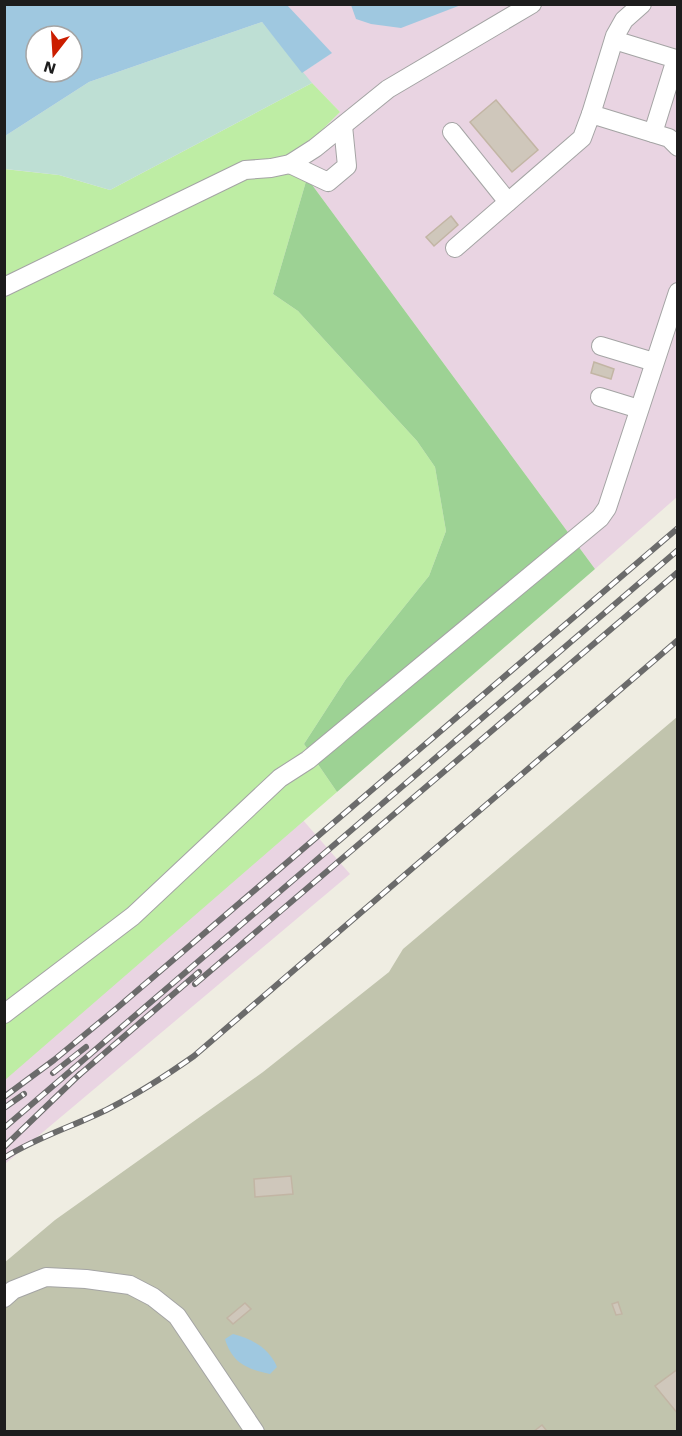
<svg xmlns="http://www.w3.org/2000/svg" width="682" height="1436" font-family="'Work Sans',sans-serif">
<style>
.industrial{fill:#e9d4e2}
.construction{fill:#c1c4ad}
.grass{fill:#beeda4}
.forest{fill:#9dd294}
.wetland{fill:#bedfd4}
.water{fill:#9fc8e0;fill-rule:evenodd}
.building{fill:#cfc7bb;stroke:#c2b5a4;stroke-width:1.5}
.lines{fill:none;stroke-linecap:round;stroke-linejoin:round}
.minor-casing{stroke:#a4a4a4;stroke-width:20}
.minor{stroke:#fff;stroke-width:18}
.rail-casing{stroke:#6b6b6b;stroke-width:6}
.rail{stroke:#fff;stroke-width:4;stroke-dasharray:11;stroke-linecap:butt}
</style>
<rect width="100%" height="100%" fill="#efede2"/>
<g class="industrial">
<path d="M285 5H677V497L595 569 307 178 308 156 314 138 340 112 302 73 331 53Z"/>
<path d="M295 811 350 874 5 1164V1056Z"/>
</g>
<path class="construction" d="M677 717V1431H5L4 1263 55 1220 263 1072 389 972 403 949Z"/>
<path class="grass" d="M312 83 340 112 314 138 308 156 307 178 273 294 298 311 417 441 435 467 446 531 429 576 346 679 304 744 337 792 5 1080 4 169 59 175 110 190Z"/>
<path class="forest" d="M307 178 595 569 337 792 304 744 346 679 429 576 446 531 435 467 417 441 298 311 273 294Z"/>
<path class="wetland" d="M262 22 312 83 110 190 59 175 5 169V136L89 82Z"/>
<g class="water">
<path d="M5 4 287 5 332 53 302 73 262 22 89 82 5 136ZM36 36H72V72H36Z"/>
<path d="M351 5H461L401 28 371 24 356 19Z"/>
<path d="M233 1334C252 1339 269 1348 277 1367L270 1374C247 1369 232 1363 225 1339Z"/>
</g>
<g class="building">
<path d="M496 100 538 150 512 172 470 122Z"/>
<path d="M451 216 458 225 434 246 426 237Z"/>
<path d="M594 362 614 369 611 379 591 373Z"/>
<path d="M291 1176 293 1194 255 1197 254 1179Z"/>
<path d="M618 1302 622 1314 616 1315 612 1304Z"/>
<path d="M245 1303 251 1309 233 1324 227 1318Z"/>
<path d="M678 1369V1414L655 1386Z"/>
<path d="M542 1425 546 1430 544 1432H533Z"/>
</g>
<g class="lines">
<g class="minor-casing">
<g id="minor">
<path d="M614 40 676 59 653 133"/>
<path d="M591 114 615 36 624 20 642 4"/>
<path d="M452 132 508 202"/>
<path d="M290 164 328 182 347 166 343 126"/>
<path d="M455 248 582 138 591 114 669 138 678 147"/>
<path d="M4 287 245 170 271 168 290 164 315 148 388 89 532 4"/>
<path d="M601 346 654 362"/>
<path d="M600 397 639 409"/>
<path d="M4 1014 133 916 280 778 308 760 600 518 607 508 678 292"/>
<path d="M4 1298 13 1290 46 1277 86 1279 130 1285 153 1297 177 1316 255 1432"/>
</g>
</g>
<use href="#minor" class="minor"/>
<g class="rail-casing">
<g id="rail">
<path d="M195 984 678 572"/>
<path d="M53 1073 86 1047"/>
<path d="M78 1076 199 972"/>
<path d="M4 1097 54 1060 117 1008 678 528"/>
<path d="M4 1108 24 1094"/>
<path d="M4 1128 678 550"/>
<path d="M4 1147 80 1074"/>
<path d="M4 1158C37 1137 75 1126 110 1108 139 1093 167 1075 194 1056L678 640"/>
</g>
</g>
<use href="#rail" class="rail"/>
</g>
<rect width="682" height="1436" fill="none" stroke="#1d1d1d" stroke-width="12"/>
<g transform="translate(54 54) rotate(197)"><circle r="28" fill="#ffffff" stroke="#a5a5a5" stroke-width="1.5"/>
<path d="M0-4.5L10 22L0 15L-10 22Z" fill="#cb1d00"/>
<text y="-9" font-size="16" font-weight="bold" text-anchor="middle" fill="#1d1d1d">N</text>
</g>
</svg>
